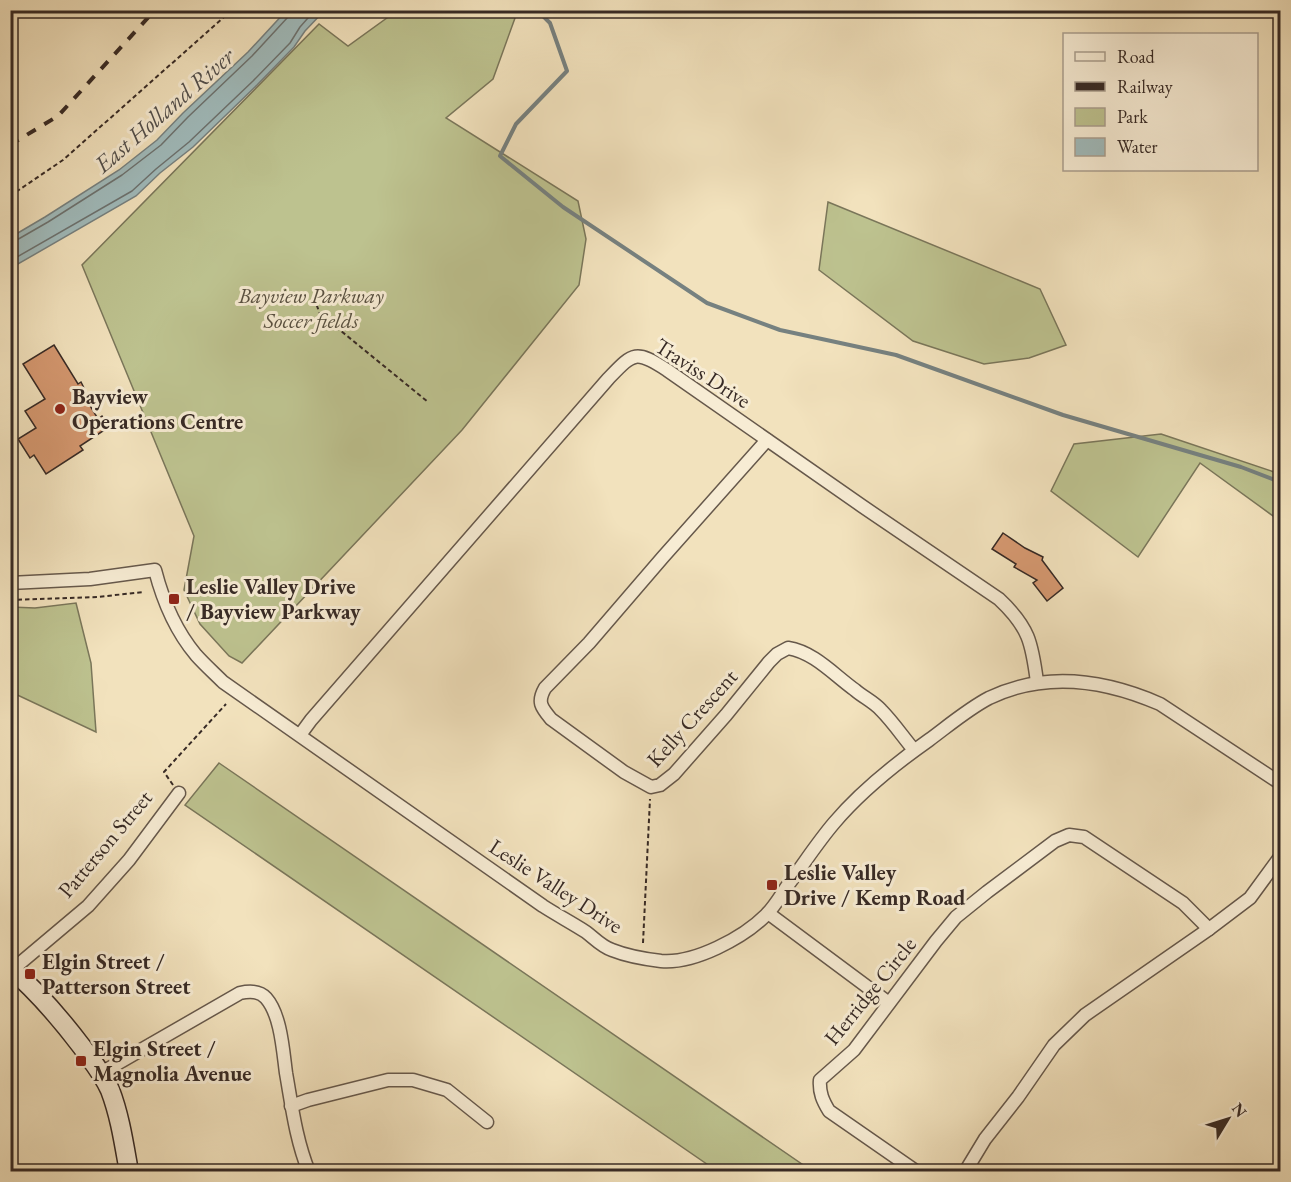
<svg xmlns="http://www.w3.org/2000/svg" width="1291" height="1182" font-family="'EB Garamond',serif">
<style>
.green{fill:#bdc28f;stroke:#7a765a;stroke-width:1.5}
.water{fill:#a0bbbc;stroke:#768180;stroke-width:1.5}
.lines{fill:none;stroke-linecap:round;stroke-linejoin:round}
.shore{stroke:#6c7270;stroke-width:1.5}
.stream{stroke:#768180;stroke-width:4}
.building{fill:#d59870;stroke:#372a25;stroke-width:1.5}
.street-casing{stroke:#66584b;stroke-width:15}
.secondary-casing{stroke:#372a25;stroke-width:21}
.path{stroke:#372a25;stroke-width:2;stroke-dasharray:4.5 3;stroke-linecap:butt}
.street{stroke:#f7ecd4;stroke-width:12}
.secondary{stroke:#f7ecd4;stroke-width:18}
.rail{stroke:#372a25;stroke-width:4;stroke-dasharray:10 10;stroke-linecap:butt}
.poi-dot{fill:#8f2418;stroke:#f7ecd4;stroke-width:2}
.labels{text-anchor:middle;dominant-baseline:central;stroke-width:6;stroke-linejoin:round;paint-order:stroke}
.park-label{font-size:22px;font-style:italic;fill:#585040;stroke:#f7ecd4}
.street-label{font-size:22px;fill:#372a25;stroke:#f7ecd4}
.poi-label{font-size:22px;font-weight:bold;fill:#372a25;stroke:#f7ecd4;text-anchor:start}
.water-label{font-size:24px;font-style:italic;fill:#514e4b;stroke:#f7ecd4}
</style>
<rect width="100%" height="100%" fill="#f2e2bd"/>
<filter id="stains"><feTurbulence type="fractalNoise" baseFrequency=".00333" numOctaves="4"/><feColorMatrix values="0 0 0 0 .2 0 0 0 0 .09 0 0 0 0 .02 0 0 0 .5 -.17"/></filter>
<radialGradient id="worn" r=".72"><stop offset=".6" stop-color="#630" stop-opacity="0"/><stop offset="1" stop-color="#630" stop-opacity=".3"/></radialGradient>
<g class="green">
<path d="M398 10 511 11 515 18 493 79 446 118 578 201 586 239 579 285 462 430 242 663 229 656 200 624 184 590 194 536 82 265 319 24 348 46Z"/>
<path d="M828 202 1040 289 1066 345 1029 358 984 364 913 341 819 270Z"/>
<path d="M1161 434 1280 474V521L1200 463 1138 557 1051 491 1074 444Z"/>
<path d="M76 603 91 663 96 732 11 692V607L35 608Z"/>
<path d="M219 763 812 1171H717L185 805Z"/>
</g>
<path class="water" d="M286 11H324L305 31 294 47 257 85 193 147 160 173 136 196 11 268V237L45 217 119 170 157 140 183 113 248 52Z"/>
<g class="lines">
<g class="shore">
<path d="M10 242 15 241 48 222 122 175 161 145 188 117 252 56 288 17 290 10"/>
<path d="M10 261 132 191 156 169 189 142 253 81 290 43 300 27 315 10"/>
</g>
<path class="stream" d="M537 10 550 23 567 71 516 124 500 156 563 207 707 303 780 330 896 355 1063 415 1241 467 1280 482"/>
</g>
<g class="building">
<path d="M54 345 78 384 81 382 86 392 83 394 98 419 102 416 109 427 80 446 83 450 46 474 34 455 30 458 18 439 36 428 25 411 45 399 23 364Z"/>
<path d="M1003 533 1025 548 1043 557 1042 560 1063 588 1047 601 1033 583 1037 580 1014 567 1016 564 992 549Z"/>
</g>
<g class="lines">
<g class="street-casing">
<g id="street">
<path d="M767 440 663 557 589 643 545 688C537 702 541 707 551 719L624 772 651 787 660 785 674 774 726 715 769 662 777 654 788 648C814 652 834 675 855 690 863 697 874 702 881 710 893 722 903 737 914 750"/>
<path d="M10 583 90 579 155 570C163 601 175 630 196 655 204 664 214 673 223 682L543 906C557 915 572 923 586 932 594 938 602 947 612 950 627 956 644 959 661 961 694 964 743 938 766 915 775 906 781 895 788 885 803 865 817 843 834 823 861 791 895 764 929 740 948 726 968 709 989 698 1045 671 1105 680 1160 704L1280 783"/>
<path d="M300 735 311 720 608 379C633 353 635 349 667 370L862 506 999 599C1029 627 1032 643 1037 682"/>
<path d="M768 913 889 1003"/>
<path d="M12 970 88 906 129 860 179 793"/>
<path d="M101 1073 240 993C249 991 259 990 266 998 281 1015 283 1051 286 1073 292 1107 296 1140 309 1172"/>
<path d="M291 1106 308 1100 388 1080H413L447 1090 487 1122"/>
<path d="M917 1172 829 1111C823 1101 819 1093 820 1080L854 1050 936 941 956 917 987 892 1055 841 1069 835 1084 837 1183 903 1209 929"/>
<path d="M965 1172 985 1139 1018 1097 1054 1045 1085 1015 1209 929 1250 898 1280 857"/>
</g>
</g>
<g class="secondary-casing">
<path id="secondary" d="M10 968C38 992 60 1018 82 1047 92 1061 103 1074 110 1090 120 1116 124 1144 129 1172"/>
</g>
<g class="path">
<path d="M10 196 63 160 232 10"/>
<path d="M314 298 320 314 330 322 428 402"/>
<path d="M10 600 97 597 144 592"/>
<path d="M173 785 164 772 226 704"/>
<path d="M643 943 650 799"/>
</g>
<use href="#street" class="street"/>
<use href="#secondary" class="secondary"/>
<path class="rail" d="M10 145 58 116 155 10"/>
</g>
<g class="poi-dot">
<circle cx="60" cy="409" r="6"/>
<rect x="168" y="593" width="12" height="12" rx="3"/>
<rect x="766" y="879" width="12" height="12" rx="3"/>
<rect x="24" y="968" width="12" height="12" rx="3"/>
<rect x="75" y="1055" width="12" height="12" rx="3"/>
</g>
<g class="labels">
<g class="park-label">
<text x="311" y="295">Bayview Parkway<tspan x="311" dy="25">Soccer fields</tspan></text>
</g>
<g class="street-label">
<text transform="translate(703 373) rotate(33)">Traviss Drive</text>
<text transform="translate(692 718) rotate(-48)">Kelly Crescent</text>
<text transform="translate(105 844) rotate(-50)">Patterson Street</text>
<text transform="translate(556 886) rotate(33)">Leslie Valley Drive</text>
<text transform="translate(870 991) rotate(-51)">Herridge Circle</text>
</g>
<g class="poi-label">
<text x="72" y="396">Bayview<tspan x="72" dy="25">Operations Centre</tspan></text>
<text x="186" y="586">Leslie Valley Drive<tspan x="186" dy="25">/ Bayview Parkway</tspan></text>
<text x="784" y="872">Leslie Valley<tspan x="784" dy="25">Drive / Kemp Road</tspan></text>
<text x="42" y="961">Elgin Street /<tspan x="42" dy="25">Patterson Street</tspan></text>
<text x="93" y="1048">Elgin Street /<tspan x="93" dy="25">Magnolia Avenue</tspan></text>
</g>
<g class="water-label">
<text transform="translate(164 110) rotate(-41)">East Holland River</text>
</g>
</g>
<rect width="1291" height="1182" fill="none" stroke="#f2e2bd" stroke-width="36"/>
<rect x="12" y="12" width="1267" height="1158" fill="none" stroke="#372a25" stroke-width="3"/>
<rect x="18" y="18" width="1255" height="1146" fill="none" stroke="#372a25" stroke-width="1.5"/>
<rect x="1063" y="33" width="195" height="138" fill="#f7ecd4" stroke="#aa9e8e" stroke-width="1.5"/>
<rect x="1075" y="52" width="30" height="9" fill="#f7ecd4" stroke="#aa9e8e" stroke-width="1.5"/>
<text x="1117" y="63" font-size="18" fill="#372a25">Road</text>
<rect x="1075" y="82" width="30" height="9" fill="#372a25" stroke="#aa9e8e" stroke-width="1.5"/>
<text x="1117" y="93" font-size="18" fill="#372a25">Railway</text>
<rect x="1075" y="108" width="30" height="18" fill="#bdc28f" stroke="#aa9e8e" stroke-width="1.5"/>
<text x="1117" y="123" font-size="18" fill="#372a25">Park</text>
<rect x="1075" y="138" width="30" height="18" fill="#a0bbbc" stroke="#aa9e8e" stroke-width="1.5"/>
<text x="1117" y="153" font-size="18" fill="#372a25">Water</text>
<g transform="translate(1228 1119) rotate(52)" stroke="#f7ecd4" stroke-width="4.5" paint-order="stroke">
<path d="M0-4.5L10 22L0 15L-10 22Z" fill="#372a25"/>
<text y="-9" font-size="16" font-weight="bold" text-anchor="middle" fill="#372a25">N</text>
</g>
<rect width="100%" height="100%" filter="url(#stains)"/>
<rect width="100%" height="100%" fill="url(#worn)"/>
</svg>
